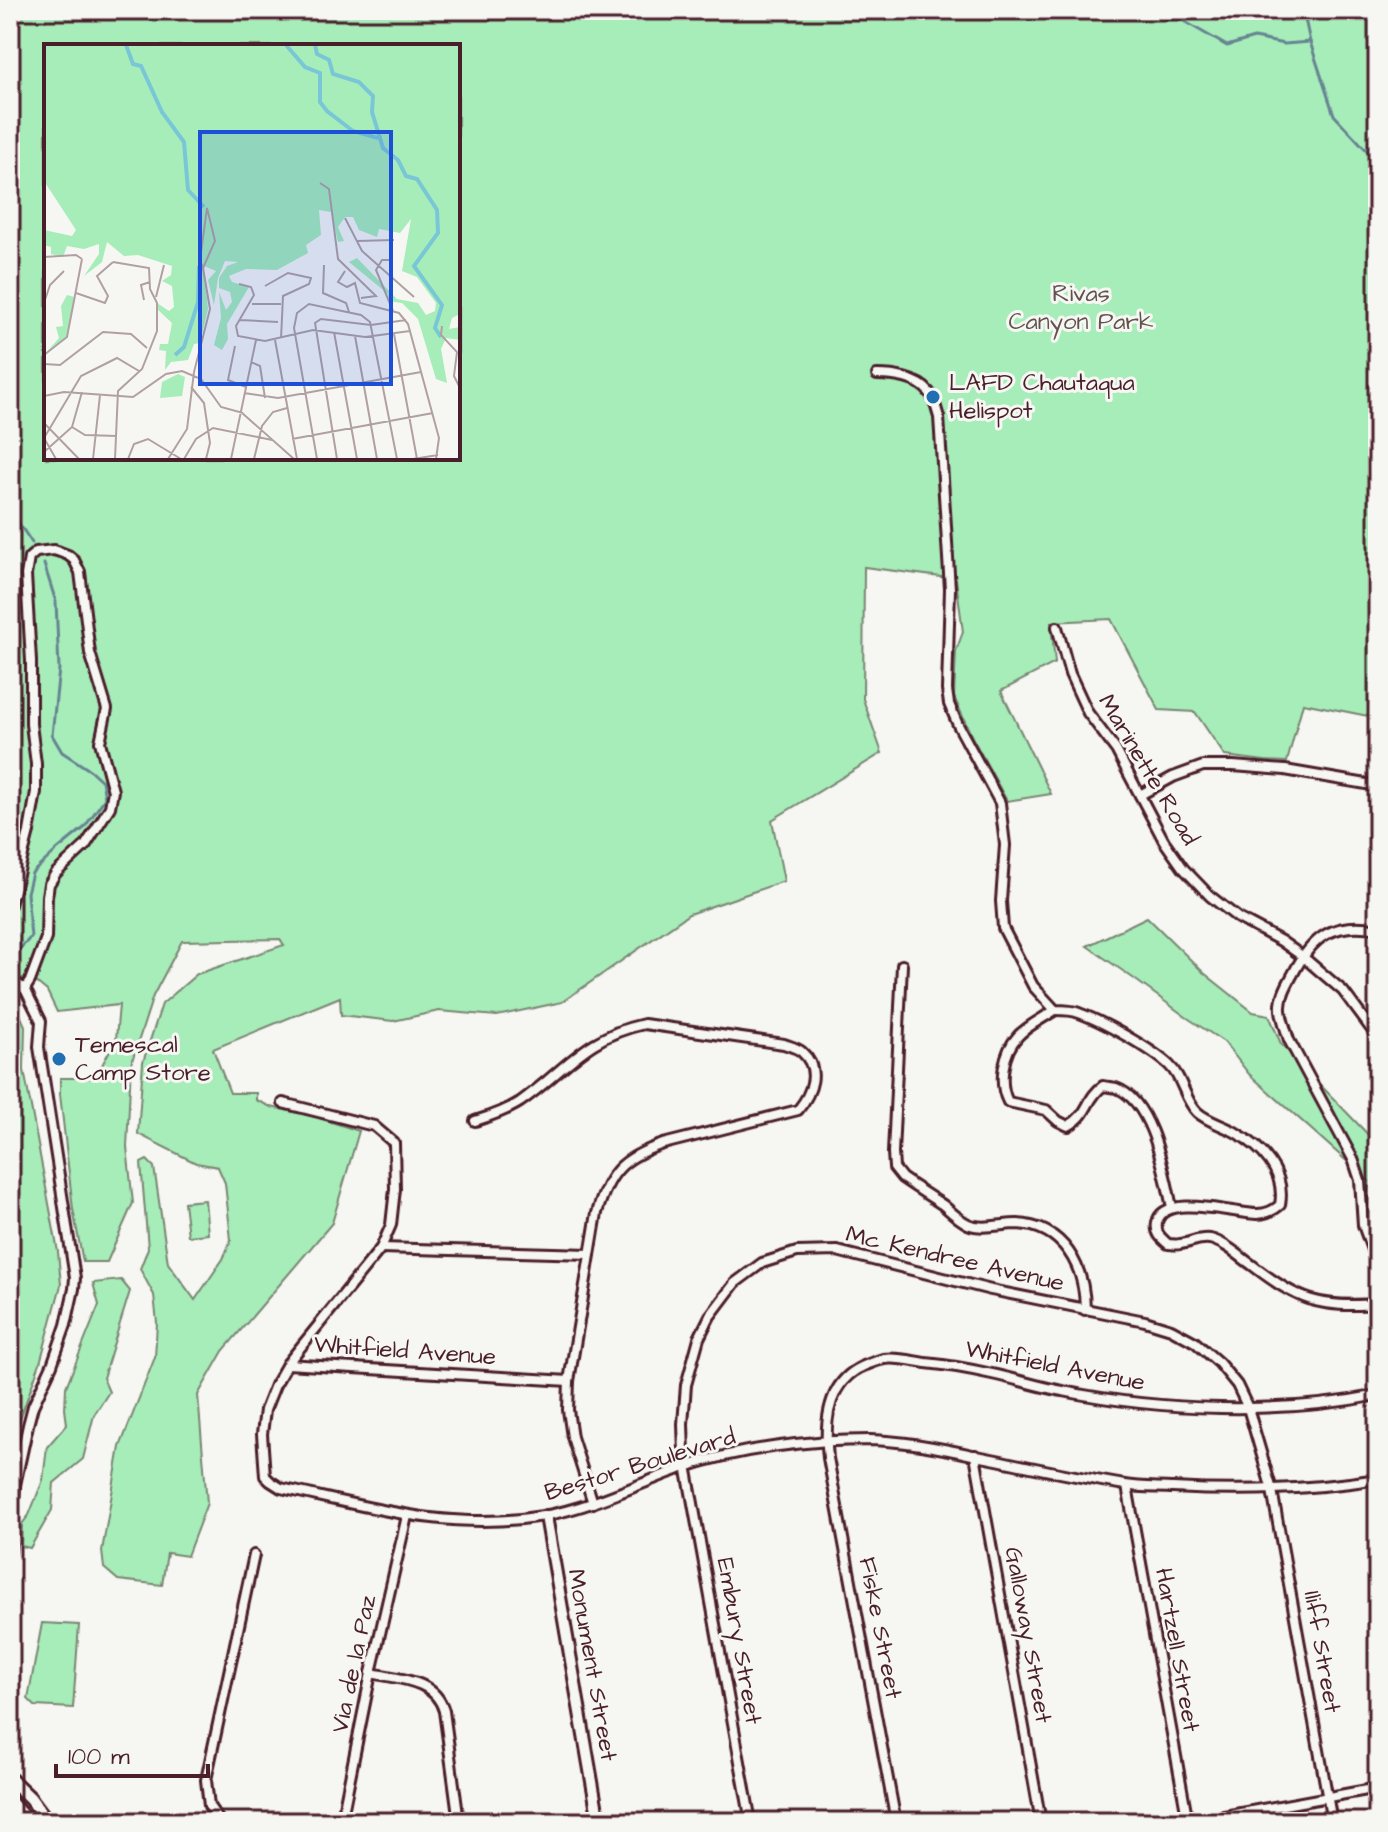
<svg xmlns="http://www.w3.org/2000/svg" width="1388" height="1832" font-family="'Architects Daughter',sans-serif">
<style>
.green{fill:#a7edb9;stroke:#788672;stroke-width:2;fill-rule:evenodd}
.lines{fill:none;stroke-linecap:round;stroke-linejoin:round}
.stream{stroke:#668492;stroke-width:3}
.minor-casing{stroke:#4a1f2b;stroke-width:14}
.tertiary-casing{stroke:#4a1f2b;stroke-width:16}
.secondary-casing{stroke:#4a1f2b;stroke-width:17}
.minor{stroke:#f6f6f2;stroke-width:8}
.tertiary{stroke:#f6f6f2;stroke-width:10}
.secondary{stroke:#f6f6f2;stroke-width:11}
.poi-dot{fill:#1f6fb2;stroke:#f6f6f2;stroke-width:3}
.labels{text-anchor:middle;dominant-baseline:central;stroke-width:6;stroke-linejoin:round;paint-order:stroke}
.park-label{font-size:24px;fill:#61524e;stroke:#f6f6f2}
.poi-label{font-size:24px;fill:#4a1f2b;stroke:#f6f6f2;text-anchor:start}
.street-label{font-size:24px;fill:#4a1f2b;stroke:#f6f6f2}
.inset-river{fill:none;stroke:#79c7d6;stroke-width:4}
.inset-road{fill:none;stroke:#b1a0a2;stroke-width:2}
.view{fill:#1d4ed8;fill-opacity:0.15;stroke:#1d4ed8;stroke-width:4}
.inset-edge{fill:none;stroke:#4a1f2b;stroke-width:4}
</style>
<rect width="100%" height="100%" fill="#f6f6f2"/>
<filter id="ink" filterUnits="userSpaceOnUse"><feTurbulence type="fractalNoise" baseFrequency=".0125" numOctaves="2"/><feDisplacementMap in="SourceGraphic" scale="16" xChannelSelector="R" yChannelSelector="G"/><feConvolveMatrix kernelMatrix="1 2 1 2 8 2 1 2 1" color-interpolation-filters="sRGB"/></filter>
<g filter="url(#ink)">
<g class="green">
<path d="M10 10H1378V718L1303 703 1287 762 1265 761 1225 756 1195 712 1159 710 1111 619 1051 622 1055 663 1001 691 1051 794 1007 801 972 737 954 697 956 651 963 632 956 579 864 567 863 699 882 753 772 820 784 881 689 914 562 1002 497 1016 439 1011 393 1021 341 1015 340 997 213 1049 230 1093H256V1100L271 1107 316 1117 359 1131 332 1223 223 1351 198 1395 207 1503 187 1556 167 1553 162 1585 118 1580 104 1568 102 1551 120 1447 155 1357 157 1323 154 1295 140 1269 148 1248 141 1163 147 1160 154 1167 168 1263 195 1300 223 1259 231 1240 225 1183 218 1167 196 1163 138 1134 143 1062 162 1004 197 974 284 945 280 939 182 941 153 996 131 1064 127 1147 133 1203 107 1262H83L73 1209 60 1094V1078H95L116 1039 119 1005 57 1012 47 991 29 976 10 982ZM46 46H458V458H46Z"/>
<path d="M1147 917 1204 973 1253 1012 1269 1015 1281 1044 1378 1145V1232L1371 1231 1366 1211 1369 1181 1249 1074 1224 1042 1186 1017 1133 978 1087 946Z"/>
<path d="M10 991 25 1026 24 1070 58 1252 61 1285 40 1363 13 1438 10 1467Z"/>
<path d="M205 1200 208 1234 188 1236 184 1202Z"/>
<path d="M121 1280 130 1291 103 1378 109 1392 94 1415 83 1459 54 1483 52 1510 30 1548 21 1546 22 1524 29 1515 43 1480 47 1447 67 1424 65 1409 66 1387 99 1305 93 1283Z"/>
<path d="M42 1623 79 1625 73 1708 35 1706 28 1699Z"/>
</g>
<g class="lines">
<g class="stream">
<path d="M1162 10 1164 19H1180L1227 46 1254 38 1284 44 1310 42"/>
<path d="M1303 10 1310 42 1334 115 1372 156 1378 159"/>
<path d="M10 510 32 543"/>
<path d="M12 957 31 937 27 893 32 873 58 849 84 828 105 798 102 781 91 771 62 752 52 735 59 669 56 602 44 564"/>
</g>
<g class="minor-casing">
<g id="minor">
<path d="M877 375C893 375 918 378 929 392 935 399 936 409 939 417L950 589 947 690 949 704 958 725 1000 803 1005 845 1001 901 1003 928 1033 986 1055 1010C1063 1010 1072 1010 1079 1013 1102 1021 1152 1049 1169 1065 1183 1078 1184 1099 1197 1112 1208 1122 1223 1125 1235 1132 1262 1147 1286 1172 1280 1205 1273 1211 1267 1214 1257 1214 1236 1214 1162 1192 1157 1223 1155 1233 1161 1238 1168 1244 1172 1244 1176 1245 1180 1244 1191 1243 1199 1237 1210 1239 1226 1243 1239 1256 1252 1265 1299 1301 1318 1308 1378 1304"/>
<path d="M1057 627 1070 674 1088 713 1116 750 1164 841 1183 868 1210 896 1238 918 1281 941 1302 956 1343 991 1378 1038"/>
<path d="M1140 795 1173 777 1203 766H1233L1285 770 1378 786"/>
<path d="M10 905 29 832 36 792V764L31 724V661L26 575 29 558 36 552 54 550 60 552 68 555 74 560 80 572 90 653 107 709 100 742 113 791 110 807 85 846 56 873 49 884 47 896 46 938 30 981 25 989 17 984 10 976"/>
<path d="M1378 929C1334 920 1312 937 1293 974 1287 985 1280 997 1281 1010 1282 1020 1286 1030 1289 1040L1353 1159 1360 1180 1363 1225 1374 1255 1378 1261"/>
<path d="M902 965 893 1153 894 1168 902 1178C915 1187 929 1196 943 1205 950 1211 959 1220 968 1224 982 1230 1002 1224 1017 1224 1064 1226 1085 1267 1085 1310"/>
<path d="M1055 1010C1044 1018 1028 1025 1018 1036 1003 1052 998 1083 1008 1102L1046 1110 1058 1121 1068 1126C1090 1114 1085 1099 1103 1086 1107 1087 1111 1087 1116 1088 1153 1101 1164 1173 1172 1207"/>
<path d="M283 1103 374 1126 394 1143 395 1189 391 1225 381 1248 287 1364 275 1385 265 1410 262 1434 265 1476 270 1481 281 1488C370 1507 450 1532 543 1516 593 1507 638 1484 685 1467 741 1448 811 1440 870 1440 907 1441 942 1448 977 1456 1026 1466 1076 1477 1125 1485 1141 1488 1158 1487 1173 1488 1242 1492 1310 1490 1378 1479"/>
<path d="M475 1121C491 1116 506 1111 520 1102 566 1070 584 1037 644 1024L784 1044C789 1046 798 1048 802 1052 821 1069 812 1093 798 1110L663 1144C622 1158 609 1172 597 1213L569 1381 568 1410 572 1437 593 1503"/>
<path d="M381 1248 590 1254"/>
<path d="M287 1364 569 1381"/>
<path d="M975 1455 1041 1822"/>
<path d="M1127 1486 1188 1822"/>
<path d="M10 1552 15 1485 28 1425 33 1406 52 1365 66 1325 74 1289 75 1278 39 1047 41 1021 25 989"/>
<path d="M371 1673C399 1679 435 1679 444 1711L459 1822"/>
<path d="M220 1822 209 1806 206 1780 254 1555"/>
<path d="M341 1822 371 1673 407 1516"/>
<path d="M751 1822 684 1454 683 1424 686 1385 699 1338 710 1316 735 1283 762 1263 797 1252 837 1251 991 1290 1145 1321 1171 1329 1195 1342 1219 1363 1237 1385 1248 1408 1272 1490 1332 1822"/>
<path d="M896 1822 828 1458C824 1422 827 1380 866 1365 872 1363 878 1360 884 1359 897 1357 912 1361 926 1363 948 1365 970 1369 992 1374 1016 1379 1039 1387 1063 1391 1161 1411 1280 1415 1378 1395"/>
<path d="M1191 1822 1378 1788"/>
</g>
</g>
<g class="tertiary-casing">
<path id="tertiary" d="M546 1516 599 1822"/>
</g>
<g class="secondary-casing">
<g id="secondary">
<path d="M10 1779 30 1798 48 1822"/>
<path d="M10 1802 28 1822"/>
</g>
</g>
<use href="#minor" class="minor"/>
<use href="#tertiary" class="tertiary"/>
<use href="#secondary" class="secondary"/>
</g>
</g>
<g class="poi-dot">
<circle cx="933" cy="397" r="8"/>
<circle cx="59" cy="1059" r="8"/>
</g>
<g class="labels">
<g class="park-label">
<text x="1081" y="294">Rivas<tspan x="1081" dy="28">Canyon Park</tspan></text>
</g>
<g class="poi-label">
<text x="949" y="383">LAFD Chautaqua<tspan x="949" dy="28">Helispot</tspan></text>
<text x="75" y="1045">Temescal<tspan x="75" dy="28">Camp Store</tspan></text>
</g>
<g class="street-label">
<text transform="translate(1148 770) rotate(59)">Marinette Road</text>
<text transform="translate(955 1259) rotate(13)">Mc Kendree Avenue</text>
<text transform="translate(405 1351) rotate(4)">Whitfield Avenue</text>
<text transform="translate(1055 1366) rotate(11)">Whitfield Avenue</text>
<text transform="translate(640 1465) rotate(-17)">Bestor Boulevard</text>
<text transform="translate(880 1628) rotate(79)">Fiske Street</text>
<text transform="translate(1028 1635) rotate(80)">Galloway Street</text>
<text transform="translate(739 1641) rotate(80)">Embury Street</text>
<text transform="translate(1177 1650) rotate(80)">Hartzell Street</text>
<text transform="translate(1322 1652) rotate(80)">Iliff Street</text>
<text transform="translate(354 1664) rotate(-78)">Via de la Paz</text>
<text transform="translate(592 1665) rotate(80)">Monument Street</text>
</g>
</g>
<g transform="translate(44 44)">
<rect width="416" height="416" fill="#f6f6f2"/>
<path d="M0 1H416V270L408 274 405 285 416 283V296L402 294 397 305 403 339 392 335 374 275 358 259 344 257V250L305 218 313 214 353 255 374 259 382 271 391 267 392 259 373 233 358 227 367 175 356 189 335 185 333 193 315 186 309 173H301L294 183 300 197 294 198 287 168 275 166 277 191 262 201 264 209 233 226 202 225 185 232 188 238 205 243 183 280 184 295 178 306 170 301 177 274 175 248 182 266 188 258 186 248 175 244V234L183 222 194 218 181 217 174 234 170 261 164 236 172 227 160 222 164 265 156 299 150 300 144 316 127 318 121 326 122 307 115 306 116 300H124L128 279 112 264 113 259 125 267 130 263 128 242 118 237 127 231 128 222 94 211 80 212 63 198 58 218 40 232 55 210V200L40 205 23 202 19 213 7 210V203L0 201V186L28 192 32 186 0 137ZM23 251 30 253 23 293 0 311 15 294 12 283 19 282 17 262ZM134 330 141 333 138 352 116 354 118 338Z" fill="#a7edb9"/>
<path class="inset-river" d="M82 1 89 20 97 22 118 68 140 98 144 146 160 163M242 1 261 23 276 29V58L283 67 309 87 334 94M271 1 273 10 285 16 289 30 315 38 329 52 328 68 339 104 354 116 362 132 373 135 393 166 394 189 370 222 398 261 391 284 397 293M131 311 140 303 154 258 155 222"/>
<path class="inset-road" d="M276 139 285 145 294 215 332 252 317 254M163 164 171 197 159 224 156 216ZM301 174 318 207 370 253M313 197 350 196M0 213 32 211 38 215M347 216H338L332 226 349 267M69 218 105 224 106 245 113 259V287L98 325 74 347 71 415M280 221 279 249 302 259 305 268M301 227 294 238 303 243 311 239 316 259 355 269 364 280 395 394 392 415M195 240 207 243 210 251 192 282 194 292 221 297 269 286 321 293 366 287M221 242 244 229 267 234 265 240 239 252 237 295M32 249 61 259 64 252 53 232 69 218M112 253 120 221M100 256 97 241 106 238M0 259 6 241 20 227M208 260H237M196 276 234 278M398 282 397 291 413 308 410 332 416 344M290 288 313 415M350 290 373 415M311 292 333 415M231 296 253 415M191 302 184 336 202 343M0 311 23 293 38 215M207 318 216 322 221 354M0 320 16 321 59 288 87 290 103 304M150 328 166 265 159 224M147 343 160 359 166 399 162 415M200 349 234 354 377 328M0 352 20 348 89 353 122 330 138 327 157 335 177 363 199 369M197 368 250 415M0 379 35 415M28 383 41 391 73 392M248 395 389 369M0 408 28 383 38 348M12 415 0 394 37 332 73 314 95 327M49 415 56 351M84 415 90 400 104 395 137 415M124 415 143 385 150 328M140 415 152 395 169 384 228 396M187 415 212 296M210 415 218 382 229 368 243 364M273 415 250 284 253 269 265 260 317 271 326 278 353 415M293 415 271 279 277 275 327 281 362 276M369 415 394 411"/>
<path class="view" d="M156 88H347V340H156Z"/>
<rect width="416" height="416" class="inset-edge"/>
</g>
<rect width="1388" height="1832" fill="none" stroke="#f6f6f2" stroke-width="40"/>
<rect x="20" y="20" width="1348" height="1792" fill="none" stroke="#4a1f2b" stroke-width="3" filter="url(#ink)"/>
<path d="M56 1764v12h152v-12" fill="none" stroke="#4a1f2b" stroke-width="4"/>
<text x="68" y="1764" font-size="24" fill="#4a1f2b" stroke="#f6f6f2" stroke-width="6" paint-order="stroke">100 m</text>
</svg>
